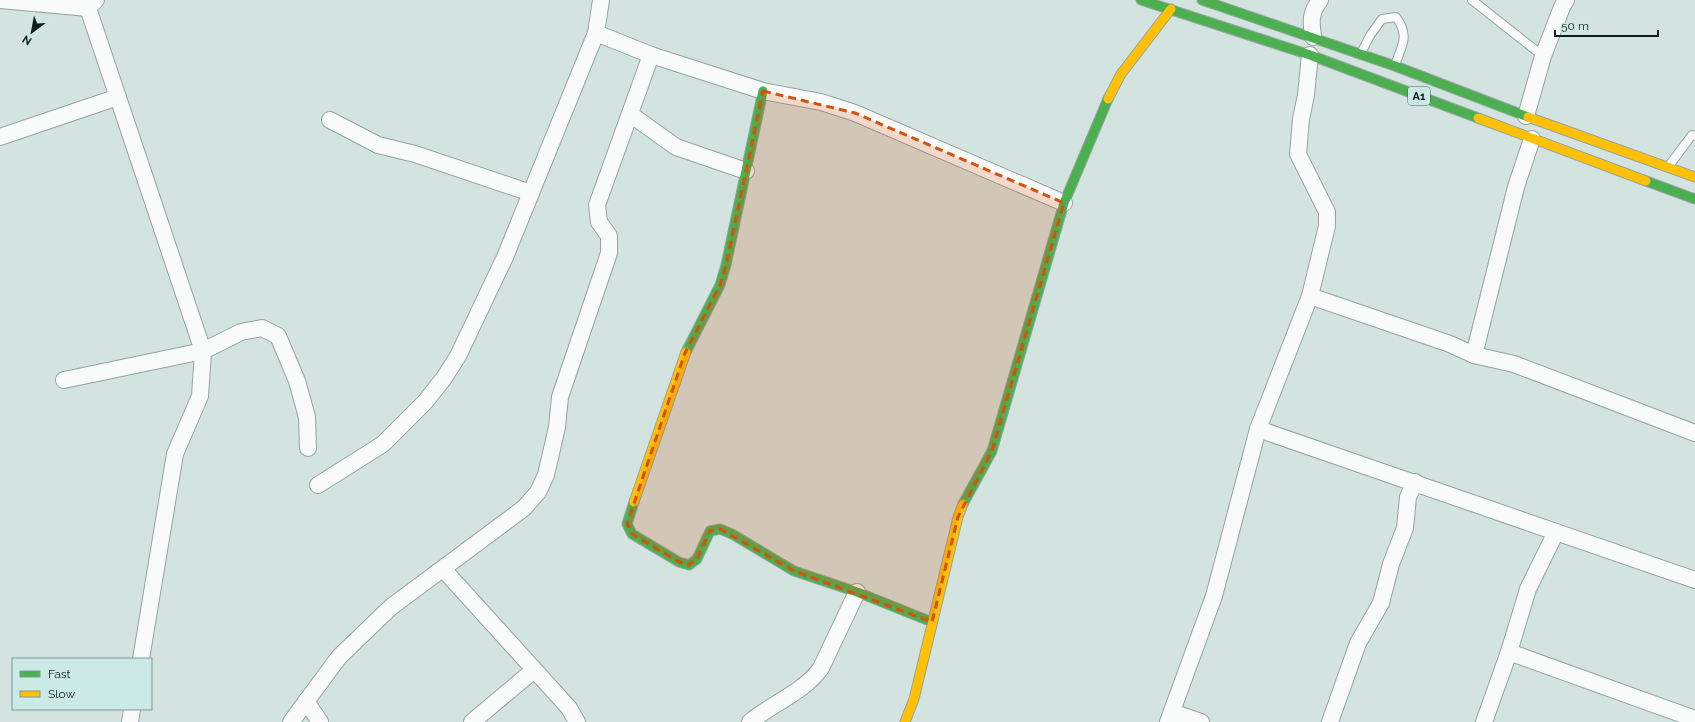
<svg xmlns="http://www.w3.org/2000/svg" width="1695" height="722" font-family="Raleway,sans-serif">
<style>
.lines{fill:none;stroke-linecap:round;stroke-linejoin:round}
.lane-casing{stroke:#96a3a1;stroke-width:10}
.street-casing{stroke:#96a3a1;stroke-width:18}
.fast-casing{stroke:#96a3a1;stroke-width:11}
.slow-casing{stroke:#96a3a1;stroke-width:11}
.lane{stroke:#f8fbfa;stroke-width:8}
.street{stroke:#f8fbfa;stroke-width:16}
.fast{stroke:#4caf50;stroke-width:9}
.slow{stroke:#ffc107;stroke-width:9}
.marked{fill:#d2530e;fill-opacity:0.2;stroke:#d2530e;stroke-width:3;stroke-dasharray:8 5;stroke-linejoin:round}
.labels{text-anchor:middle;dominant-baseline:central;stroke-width:3;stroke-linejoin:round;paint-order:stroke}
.shield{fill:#cceae5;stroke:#495a58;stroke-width:1}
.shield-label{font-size:11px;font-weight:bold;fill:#111d1b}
</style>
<rect width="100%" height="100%" fill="#d3e3e0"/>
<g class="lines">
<g class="lane-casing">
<g id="lane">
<path d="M1472 0 1543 56"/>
<path d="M1361 53 1371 34 1382 19 1396 17C1410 36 1402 45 1395 65"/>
<path d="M1668 167 1692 135 1695 136"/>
</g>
</g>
<g class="street-casing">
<g id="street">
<path d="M0 0 88 8"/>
<path d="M96 0 88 8 203 351 200 396 175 454 141 659"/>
<path d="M596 33 651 55 763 91 821 102 855 113 1064 203"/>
<path d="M1313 37C1311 21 1310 13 1320 0"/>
<path d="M630 114 676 147 746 171"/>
<path d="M1526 116 1543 56 1562 7 1566 0"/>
<path d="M330 120 378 145 415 154 531 193"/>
<path d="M0 137 118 97"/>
<path d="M1310 296 1450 344 1474 355 1514 364 1695 433"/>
<path d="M1474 355 1516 187 1532 139"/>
<path d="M64 380 203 351 241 332 262 328 278 336 297 381 307 417 308 448"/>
<path d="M1258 429 1695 580"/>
<path d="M318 485 383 444 425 402 444 378 458 356 505 257 596 33 601 0"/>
<path d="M443 569 569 708 577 722"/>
<path d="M1509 652 1695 719"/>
<path d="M306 701 320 722"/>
<path d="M1172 712 1201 722"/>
<path d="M130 722 132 709"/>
<path d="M291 722 339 657 391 607 524 508 538 492 546 475 557 427 560 397 609 253V236L599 222 597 205 651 55"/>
<path d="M472 722 534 670"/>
<path d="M750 722C773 703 804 692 821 668L857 592"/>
<path d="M1168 722 1214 596 1258 429 1310 296 1327 226V212L1298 154 1301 119 1306 95 1310 55"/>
<path d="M1330 722 1358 643 1381 603 1391 564 1405 528 1408 497 1415 482"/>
<path d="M1484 722 1509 652 1528 589 1556 532"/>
</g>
</g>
<g class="fast-casing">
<g id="fast">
<path d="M1141 0 1310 55 1478 118"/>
<path d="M1202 0 1395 66 1528 117"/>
<path d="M1646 181 1695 199"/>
<path d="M686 352 720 285 726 265 763 91"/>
<path d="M634 502 627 524 632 534 679 562 689 565 697 559 710 531 720 529 732 534 794 571 857 592 932 622"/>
<path d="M963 504 992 451 1064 203 1108 99"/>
</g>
</g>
<g class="slow-casing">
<g id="slow">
<path d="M1108 99 1121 74 1171 9"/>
<path d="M1528 117 1695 177"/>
<path d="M1478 118 1646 181"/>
<path d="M634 502 686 352"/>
<path d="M905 722 914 699 958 517 963 504"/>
</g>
</g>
<use href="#lane" class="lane"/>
<use href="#street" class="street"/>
<use href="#fast" class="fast"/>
<use href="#slow" class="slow"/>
</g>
<path class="marked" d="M763 91 855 113 1064 203 992 451 958 517 932 622 794 571 720 529 710 531 697 559 689 565 679 562 632 534 627 524 685 353 720 285 726 265Z"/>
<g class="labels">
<rect class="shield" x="1408" y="87" width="22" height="18" rx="3"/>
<g class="shield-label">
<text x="1419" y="96">A1</text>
</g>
</g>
<rect x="12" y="658" width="140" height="52" fill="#cceae5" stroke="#819894"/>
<rect x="20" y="671" width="20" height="6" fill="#4caf50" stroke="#819894"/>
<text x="48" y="678" font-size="12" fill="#111d1b">Fast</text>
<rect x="20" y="691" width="20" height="6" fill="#ffc107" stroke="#819894"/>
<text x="48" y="698" font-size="12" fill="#111d1b">Slow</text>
<g transform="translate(32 32) rotate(212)" stroke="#cceae5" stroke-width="3" paint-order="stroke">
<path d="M0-3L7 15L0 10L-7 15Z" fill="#111d1b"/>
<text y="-6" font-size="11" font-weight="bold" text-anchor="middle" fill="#111d1b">N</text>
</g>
<path d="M1555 30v6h103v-6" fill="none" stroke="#111d1b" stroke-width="2"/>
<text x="1561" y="30" font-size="12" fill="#111d1b" stroke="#cceae5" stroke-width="3" paint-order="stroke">50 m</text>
</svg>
